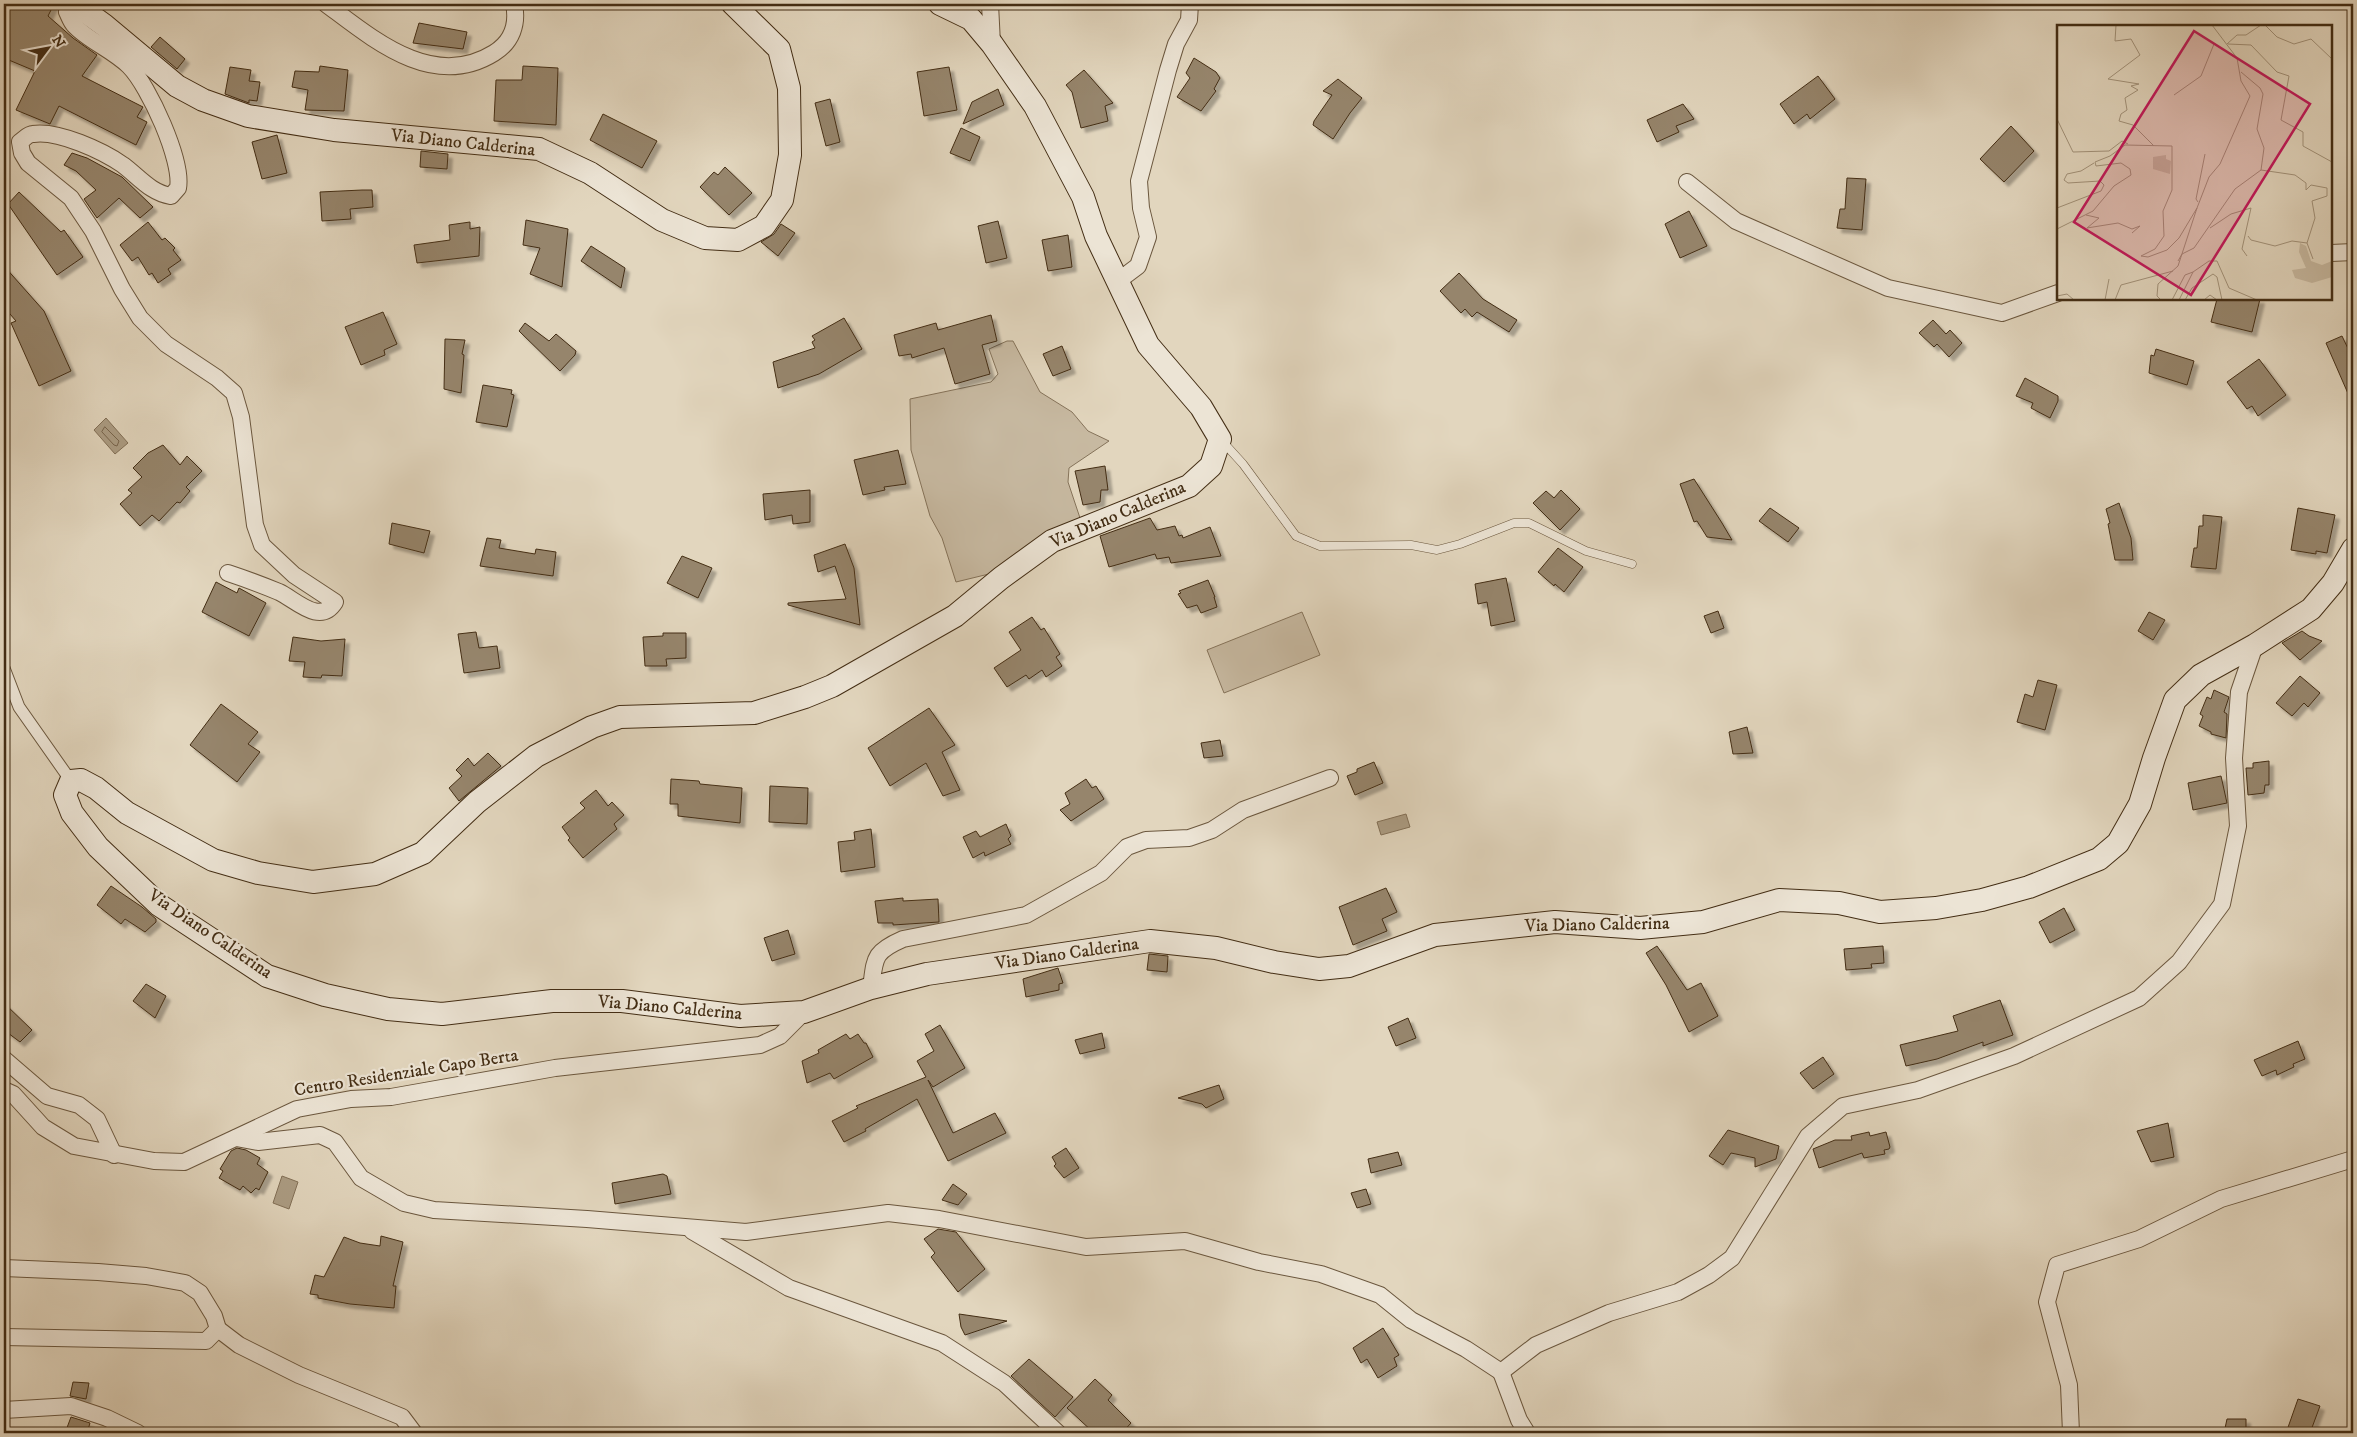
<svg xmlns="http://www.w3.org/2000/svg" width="2357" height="1437" font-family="'IM FELL DW Pica',serif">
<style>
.green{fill:#c7b9a1;stroke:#85735a}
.water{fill:#ac9d84;stroke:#827057}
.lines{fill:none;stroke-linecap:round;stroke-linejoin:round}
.shore{stroke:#78654c;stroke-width:1}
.building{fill:#96856c;stroke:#432d14;filter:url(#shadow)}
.service-casing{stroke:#6b573e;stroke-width:9}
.pedestrian-casing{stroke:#6b573e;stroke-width:13}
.minor-casing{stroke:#6b573e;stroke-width:18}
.secondary-casing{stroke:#432d14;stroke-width:24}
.service{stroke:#ece4d5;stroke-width:8}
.pedestrian{stroke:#ece4d5;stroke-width:11}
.minor{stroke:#ece4d5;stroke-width:16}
.secondary{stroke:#ece4d5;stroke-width:22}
.labels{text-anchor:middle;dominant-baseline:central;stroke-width:4.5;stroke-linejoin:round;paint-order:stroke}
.street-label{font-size:18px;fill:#432d14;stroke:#ece4d5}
.inset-road{fill:none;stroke:#a2927a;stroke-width:1}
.view{fill:#c2185b;fill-opacity:0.15;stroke:#c2185b;stroke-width:2.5}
.inset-edge{fill:none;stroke:#432d14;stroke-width:2.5}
</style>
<defs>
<filter id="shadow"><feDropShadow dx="4.5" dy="4.5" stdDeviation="1" flood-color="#0004"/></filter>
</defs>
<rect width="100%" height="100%" fill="#e2d6be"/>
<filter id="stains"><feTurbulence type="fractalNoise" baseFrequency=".004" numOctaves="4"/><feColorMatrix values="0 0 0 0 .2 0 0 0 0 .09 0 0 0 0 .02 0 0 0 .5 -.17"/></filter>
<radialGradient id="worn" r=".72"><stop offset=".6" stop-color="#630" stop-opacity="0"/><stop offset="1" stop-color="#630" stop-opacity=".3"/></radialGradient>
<g class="green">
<path d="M1007 341H1013L1040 392 1072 412 1088 431 1109 441 1069 468 1068 482 1080 518 1047 533 993 573 956 582 942 538 930 516 911 450 910 399 991 382 998 374 989 349Z"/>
<path d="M1302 612 1320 655 1224 693 1207 650Z"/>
</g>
<g class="water">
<path d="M106 418 128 443 115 454 94 430Z"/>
<path d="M1406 814 1410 827 1381 835 1377 822Z"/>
<path d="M282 1176 298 1182 289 1209 273 1203Z"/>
</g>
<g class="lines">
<path class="shore" d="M105 427 119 441 117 446 114 445 102 432Z"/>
</g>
<g class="building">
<path d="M4 4H54L48 16 73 38 97 55 82 76 143 107 137 117 147 122 136 145 59 106 50 124 16 110 35 71 4 58Z"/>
<path d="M419 23 467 32 463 49 413 43Z"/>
<path d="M160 37 185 59 177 69 151 47Z"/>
<path d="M1194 58 1216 72 1220 78 1214 89 1216 91 1201 111 1177 97 1190 78 1186 73Z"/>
<path d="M320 66 348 70 344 111 305 110 308 90 292 87 295 71 319 72Z"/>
<path d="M523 66 558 68 556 125 494 121 496 80H522Z"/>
<path d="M230 67 251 70 249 81 260 82 257 101 249 100V103L225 94Z"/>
<path d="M949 67 957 110 924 116 917 72Z"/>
<path d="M1084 70 1113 103 1105 106 1108 121 1081 128 1072 92 1066 85Z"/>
<path d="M1818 76 1835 99 1810 119 1807 114 1794 124 1780 104Z"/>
<path d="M1338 79 1362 98 1350 113 1333 139 1313 125 1314 121 1332 95 1323 91Z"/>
<path d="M998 89 1004 105 963 124 972 102Z"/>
<path d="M830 99 840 142 826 146 815 103Z"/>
<path d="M1683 104 1694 119 1676 126 1679 132 1657 142 1647 120Z"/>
<path d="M603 114 657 141 642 168 590 140Z"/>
<path d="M2011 126 2034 151 2004 182 1980 159Z"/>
<path d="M961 128 980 137 970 161 950 153Z"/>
<path d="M277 135 287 173 262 179 252 142Z"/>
<path d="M421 151 448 154 447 169 420 167Z"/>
<path d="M72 153 87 158 122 177 153 207 140 218 119 198 97 218 84 199 96 190 76 171 64 165Z"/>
<path d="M725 167 752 193 729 215 700 187 714 172 718 175Z"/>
<path d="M1847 178 1866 179 1862 230 1837 228 1840 209H1845Z"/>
<path d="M362 190H372L373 207 350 209 351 219 322 221 320 192Z"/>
<path d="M19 192 61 232 64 230 83 257 57 275 8 204Z"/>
<path d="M1689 211 1707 246 1680 258 1665 224Z"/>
<path d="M526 220 568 229 562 287 530 274 540 248 523 245Z"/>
<path d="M998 221 1007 258 986 263 978 226Z"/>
<path d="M148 222 162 240 165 238 175 248 173 250 181 260 168 269 171 274 158 283 152 273 149 275 138 257 132 261 120 245Z"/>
<path d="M470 222V229L480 227 479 256 417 263 414 245 450 240 449 225Z"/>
<path d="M781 224 795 233 778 256 761 242 774 234Z"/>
<path d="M1068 235 1072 267 1048 271 1042 240Z"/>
<path d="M591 246 625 268 621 288 581 261Z"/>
<path d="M4 266 44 311 71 371 39 386 11 323 16 321 4 307Z"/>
<path d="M1459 273 1483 299 1517 320 1509 332 1477 312 1472 317 1465 309 1461 313 1440 291Z"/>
<path d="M2217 299H2260L2252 332 2211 322Z"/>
<path d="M383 312 397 344 384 350 385 355 361 365 345 327Z"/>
<path d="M991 315 997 341 982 345 990 374 955 384 944 348 912 358 911 354 899 356 894 335 936 323 938 330Z"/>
<path d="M844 318 862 349 819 374 778 388 773 362 815 348 812 342 815 340 812 336Z"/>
<path d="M1933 320 1946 334 1950 330 1962 343 1949 357 1937 344 1934 347 1919 333Z"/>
<path d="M525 323 549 341 556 334 576 351 575 355 560 371 519 331Z"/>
<path d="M2342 336 2353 359V405L2326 343Z"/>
<path d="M445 339 465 340 462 354 464 355 461 393 444 389Z"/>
<path d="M1062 346 1071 369 1053 376 1043 354Z"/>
<path d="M2156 349 2194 361 2187 385 2149 373 2151 355 2154 356Z"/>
<path d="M2259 359 2286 395 2258 416 2252 406 2247 409 2227 382Z"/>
<path d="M2025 378 2058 396V401L2050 418 2031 408 2033 403 2016 396Z"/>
<path d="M483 385 512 390 511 394 514 395 507 427 476 422Z"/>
<path d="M163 445 180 465 187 456 202 471 186 487 190 491 180 503 177 502 159 521 152 515 140 526 120 504 132 493 128 490 142 477 133 468 148 453Z"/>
<path d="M898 450 906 484 884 487 885 490 863 495 854 460Z"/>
<path d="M1105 466 1108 490H1101L1100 502 1083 505 1075 471Z"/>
<path d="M1694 479 1722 523 1732 540 1707 537 1697 521 1694 522 1680 484Z"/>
<path d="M810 490V522L793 524 792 515 765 520 763 494Z"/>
<path d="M1561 490 1580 509 1560 530 1533 503 1546 491 1554 498Z"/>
<path d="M2119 503 2131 538 2133 560H2115L2108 524 2110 523 2106 509Z"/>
<path d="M1770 508 1799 528 1788 542 1759 521Z"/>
<path d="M2298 508 2335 515 2327 553 2316 551V554L2291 550Z"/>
<path d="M2203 515 2222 517 2216 569 2191 567 2194 548H2197L2199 526H2203Z"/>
<path d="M1150 518 1157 530 1175 526 1179 536 1182 535 1183 538 1210 527 1221 556 1171 563 1169 557 1157 559 1155 554 1109 567 1100 536Z"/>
<path d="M392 523 430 531 424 553 389 544Z"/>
<path d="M487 538 501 540 499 548 535 554 536 549 556 552 553 576 480 566Z"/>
<path d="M845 544 854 568 860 625 788 605V603L846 599 835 566 818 572 814 555Z"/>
<path d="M1558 548 1583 567 1564 592 1555 584 1554 586 1538 572Z"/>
<path d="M682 556 712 568 698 598 667 583Z"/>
<path d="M1506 578 1515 621 1491 626 1487 602 1478 604 1475 584Z"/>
<path d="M1208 580 1215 597H1214L1217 607 1201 613 1197 605 1187 608 1178 594 1181 593 1179 591Z"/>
<path d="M216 582 237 593 239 588 266 603 249 636 202 612Z"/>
<path d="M1718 611 1724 628 1711 633 1704 616Z"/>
<path d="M2149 612 2165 620 2153 640 2138 631Z"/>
<path d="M1032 617 1041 630 1044 628 1060 654 1056 657 1062 666 1046 677 1042 670 1029 679 1026 675 1007 687 994 668 1021 650 1009 632Z"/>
<path d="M2302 631 2309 636 2322 641 2300 660 2282 643Z"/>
<path d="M476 632 479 648 497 646 500 668 464 673 458 634Z"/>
<path d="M663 633H686V658L666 659 667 666H645L643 637 663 636Z"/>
<path d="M293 637 321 641 345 639 342 676 322 675 321 678 303 677 305 662 289 661Z"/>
<path d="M2300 676 2320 693 2308 707 2304 703 2292 716 2276 703Z"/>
<path d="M2038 680 2057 685 2045 730 2017 722 2025 694 2033 697Z"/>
<path d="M2214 690 2229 697 2224 712 2227 714 2226 738 2211 734V732L2199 726 2203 716 2200 714 2207 697 2211 699Z"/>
<path d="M221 704 258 732 248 744 260 752 237 782 190 745Z"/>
<path d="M929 708 955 745 942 752 960 790 943 796 926 763 890 786 868 748Z"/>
<path d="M1747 727 1753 753 1733 754 1729 732Z"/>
<path d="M1220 740 1223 756 1204 758 1201 743Z"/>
<path d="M488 753 501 766 459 801 449 788 462 776 456 770 468 758 474 766Z"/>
<path d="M2269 761V785H2265L2264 793 2248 795 2246 768H2253V763Z"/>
<path d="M1374 762 1383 783 1355 795 1347 776 1357 772V769Z"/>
<path d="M2221 776 2227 803 2193 810 2188 783Z"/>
<path d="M671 779 699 781 700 784 742 788 740 823 678 816V804H670Z"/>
<path d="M1086 779 1092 788 1096 786 1104 799 1071 821 1060 810 1070 804 1065 793Z"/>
<path d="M770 786 808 788 807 824 769 822Z"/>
<path d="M596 790 608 806 612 802 624 815 614 824 617 829 583 858 568 840 570 838 562 827 585 808 580 803Z"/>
<path d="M1006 824 1011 836 1008 839 1011 844 985 856 984 852 973 858 963 837 976 831 980 837Z"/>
<path d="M871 829 875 867 841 872 838 842 855 840 854 832Z"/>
<path d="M111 886 142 907 156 919V922L145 932 125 919 121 924 97 905Z"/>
<path d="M1386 888 1397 912 1382 919 1387 931 1353 945 1339 907Z"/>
<path d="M903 898V901L938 899 939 922 893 925V923H878L875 901Z"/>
<path d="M2064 908 2075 930 2050 943 2039 922Z"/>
<path d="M788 930 795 954 772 961 764 938Z"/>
<path d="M1657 946 1687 990 1701 983 1718 1016 1689 1032 1666 985 1646 953Z"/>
<path d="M1883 946 1884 963 1871 964 1872 968 1846 970 1844 949Z"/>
<path d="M1149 954 1168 956 1167 972 1147 970Z"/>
<path d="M1058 968 1063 983 1059 984V990L1026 997 1023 979Z"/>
<path d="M146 984 166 996 155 1018 133 1001Z"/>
<path d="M2000 1000 2013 1035 1983 1046V1042L1937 1059 1906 1066 1900 1045 1958 1031 1953 1016Z"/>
<path d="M4 1003 32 1030 20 1042 4 1030Z"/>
<path d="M1408 1018 1416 1038 1396 1046 1388 1027Z"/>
<path d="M940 1025 965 1068 933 1087 928 1080 953 1133 995 1113 1006 1133 948 1161 917 1099 865 1129 866 1131 844 1142 832 1121 858 1108 856 1106 926 1077 917 1061 934 1051 925 1034Z"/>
<path d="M1102 1033 1105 1048 1080 1054 1075 1040Z"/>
<path d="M846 1034 850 1039 858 1034 864 1043H866L873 1057 834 1079 830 1073 807 1083 802 1061 819 1053 818 1050Z"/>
<path d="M2298 1041 2305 1059 2293 1064 2294 1067 2277 1075 2276 1070 2262 1076 2254 1060Z"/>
<path d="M1823 1057 1834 1074 1813 1089 1800 1073Z"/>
<path d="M1219 1085 1224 1099 1206 1108 1202 1104 1178 1098Z"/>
<path d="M2168 1123 2174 1157 2151 1162 2137 1131Z"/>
<path d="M1728 1130 1779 1146 1776 1159 1755 1167V1158L1731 1153 1723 1165 1709 1156Z"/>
<path d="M1869 1132 1870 1136 1886 1132 1890 1147 1889 1149 1884 1150 1885 1154 1864 1158 1862 1153 1819 1168 1813 1149 1835 1140H1852L1851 1136Z"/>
<path d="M237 1148 246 1150 260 1158 257 1164 268 1172 259 1190 256 1188 251 1193 243 1186 240 1190 219 1178 223 1171 220 1169 231 1151Z"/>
<path d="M1066 1148 1079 1168 1064 1178 1054 1166 1056 1164 1052 1157Z"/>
<path d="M1398 1152 1402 1165 1371 1173 1368 1159Z"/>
<path d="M663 1174 667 1176 671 1194 615 1204 612 1183Z"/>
<path d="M953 1184 967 1194 958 1205 942 1200Z"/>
<path d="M1366 1189 1371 1204 1357 1208 1351 1193Z"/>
<path d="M938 1229 956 1232 985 1269 958 1292 931 1257 935 1253 924 1239Z"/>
<path d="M381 1236 403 1242 393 1286H396L394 1308 350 1304 318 1298V1295L310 1294 315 1275 324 1277 344 1237 360 1243 380 1246Z"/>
<path d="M959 1314 1007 1321 965 1335 961 1327Z"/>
<path d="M1383 1328 1399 1355 1394 1358 1397 1366 1378 1378 1367 1359 1361 1363 1353 1348Z"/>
<path d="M1029 1359 1073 1397 1055 1417 1011 1376Z"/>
<path d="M1095 1379 1112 1395 1108 1400 1131 1423 1122 1433H1094L1067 1408Z"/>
<path d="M73 1382 89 1383 86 1399 70 1396Z"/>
<path d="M2298 1399 2320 1406 2310 1433H2286Z"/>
<path d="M71 1417 90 1423 87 1433H65Z"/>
<path d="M2227 1419H2246V1433H2224Z"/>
</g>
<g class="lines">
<g class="service-casing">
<path id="service" d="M1223 442 1243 464 1296 536 1320 546 1411 545 1437 550 1460 544 1514 523H1529L1586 551 1632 564"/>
</g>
<g class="pedestrian-casing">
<path id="pedestrian" d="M4 668 19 707 71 781"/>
</g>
<g class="minor-casing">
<g id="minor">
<path d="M72 4 67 12C69 16 71 22 74 25 87 40 113 50 129 66 149 86 183 161 178 188L171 196C151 193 139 177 123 165 103 151 58 130 33 134 28 134 24 139 20 142L22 153 28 163 71 198 93 231 122 289 140 318 166 344 217 378 234 393 241 417 255 525 262 545 294 575 335 602C320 626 296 600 279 592 262 585 246 579 228 573"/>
<path d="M326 4C373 39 433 91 494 53 512 42 518 24 514 4"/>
<path d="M990 4 992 44"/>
<path d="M1687 182 1736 221 1888 288 2002 313 2058 293"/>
<path d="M2331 253 2353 252"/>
<path d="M1118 281 1138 266 1148 237 1141 208 1139 181 1168 70 1176 44 1189 20 1190 4"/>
<path d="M871 988C875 958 873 952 903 939L1026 915 1101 873 1127 847 1146 840 1189 838 1212 830 1243 810 1330 778"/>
<path d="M4 1059 47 1096 79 1105 97 1119 114 1155"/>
<path d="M4 1090 13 1094 43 1127 74 1146 154 1161 184 1162 297 1109 351 1099 391 1097 555 1068 760 1045 780 1036 804 1012"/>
<path d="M236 1138 258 1142 320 1135 335 1142 361 1178 404 1203 434 1210 587 1219 746 1232 888 1213 939 1219 1086 1247 1185 1241 1259 1262 1321 1274 1380 1295 1411 1320 1466 1349 1501 1372 1536 1345 1609 1313 1678 1292 1709 1275 1732 1258 1808 1136 1843 1106 1918 1090 2014 1056 2139 998 2179 962 2222 904 2238 826 2234 758 2239 692 2255 645"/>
<path d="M692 1231 789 1288 942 1343 1004 1383 1058 1433"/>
<path d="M4 1268 98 1272 146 1276 185 1283 200 1293 214 1316 218 1329 206 1341 4 1337"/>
<path d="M218 1329 239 1345 299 1375 402 1417 414 1433"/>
<path d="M1501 1372 1519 1420 1527 1433"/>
<path d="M4 1410 71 1406 107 1418 138 1433"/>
<path d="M2071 1433 2069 1385 2047 1302 2057 1265 2139 1239 2221 1199 2353 1159"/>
</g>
</g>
<g class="secondary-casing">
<g id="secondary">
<path d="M75 4 104 25 177 86 203 100 248 116 334 130 539 149 590 173 662 220 705 238 738 240 764 226 782 200 790 155 789 88 779 49 733 4"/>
<path d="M940 4 971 19 992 44 1035 106 1083 197 1096 236 1148 345 1201 407 1220 439 1211 466 1189 486 1052 541 1001 578 955 616 832 686 805 697 754 713 620 717 592 727 536 756 477 802 423 853 375 874 313 882 258 873 213 860 127 813 96 788 81 780 71 781 65 795 72 813 98 847 159 905 267 976 325 995 388 1009 442 1014 552 1001H622L740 1016 804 1012 871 988 927 974 1150 941 1216 948 1274 962 1319 969 1349 966 1435 935 1555 922 1640 928 1703 922 1779 900 1839 903 1880 912 1936 908 1982 900 2029 887 2099 859 2118 843 2140 804 2154 758 2175 700 2201 675 2255 645 2311 609 2333 583 2353 549"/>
</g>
</g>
<use href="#service" class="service"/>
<use href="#pedestrian" class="pedestrian"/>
<use href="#minor" class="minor"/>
<use href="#secondary" class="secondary"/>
</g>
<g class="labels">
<g class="street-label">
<text transform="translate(463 143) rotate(6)">Via Diano Calderina</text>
<text transform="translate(1118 515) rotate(-23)">Via Diano Calderina</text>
<text transform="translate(1597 925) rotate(-1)">Via Diano Calderina</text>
<text transform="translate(210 934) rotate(34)">Via Diano Calderina</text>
<text transform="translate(1067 954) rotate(-8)">Via Diano Calderina</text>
<text transform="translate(670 1008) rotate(5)">Via Diano Calderina</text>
<text transform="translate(406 1073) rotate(-9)">Centro Residenziale Capo Berta</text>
</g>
</g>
<g transform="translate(2057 25)">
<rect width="275" height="275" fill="#e2d6be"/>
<path d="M109 130V134L114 136 113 149 96 144V132ZM243 218 249 221 254 236 265 240 275 236V252L255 258 238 253 235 245 249 243 242 227Z" fill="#c7b9a1"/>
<path class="inset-road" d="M59 0 58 16 74 14 83 30 51 54 82 59 74 61 81 65 68 73 70 85 64 89 62 96 76 100 97 121M208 0 220 12 237 19 254 14 275 34M170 19 180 10H189L204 0M171 19 194 20 220 47 232 51 224 95 246 107V121L275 137M117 70 144 51 157 19M0 94 16 127 52 126 65 116 71 119M204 145 238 150 249 158V165L254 160 270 163V171L255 176 258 193 250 218M141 177 139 174 148 129M0 183 44 166 47 160 43 156 11 158 7 155 10 149 24 146 37 138M29 190 42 193 30 203 61 198 75 204 83 201 75 208M153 203 174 189 194 183 185 224 190 231M0 204 36 186 57 161 74 150 73 144 64 138 39 141 38 137 53 131 68 120 115 121V165L106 186 107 211 98 224 84 231 91 232 110 225 122 213 140 183 152 152 163 139 193 71 184 56 180 33 155 0M191 211 194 215 218 221 235 216 250 218 256 234M121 236 125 229 137 223 178 164 204 145 207 123 200 104 206 69 203 63 184 47M136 247 152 236H160L172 263 200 275M0 271 10 269 17 275M48 275 52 254M58 275 64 260 116 246M104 275 100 271 101 259 121 241 140 183M115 275 128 250 136 247 122 275M128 275 135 263 156 249 160 252 165 275M147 275 153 270 160 275"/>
<path class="view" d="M137 6 253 79 134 270 17 197Z"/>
<rect width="275" height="275" class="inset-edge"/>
</g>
<rect width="2357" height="1437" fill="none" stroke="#e2d6be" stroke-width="20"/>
<rect x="5" y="5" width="2347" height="1427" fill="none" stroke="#432d14" stroke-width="2.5"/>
<rect x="10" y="10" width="2337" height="1417" fill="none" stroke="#432d14"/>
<g transform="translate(48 48) rotate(58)" stroke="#ece4d5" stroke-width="4" paint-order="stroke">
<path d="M0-4L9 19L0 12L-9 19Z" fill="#432d14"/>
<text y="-8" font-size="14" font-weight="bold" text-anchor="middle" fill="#432d14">N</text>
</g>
<rect width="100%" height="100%" filter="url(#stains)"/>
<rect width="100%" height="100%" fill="url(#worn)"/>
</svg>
